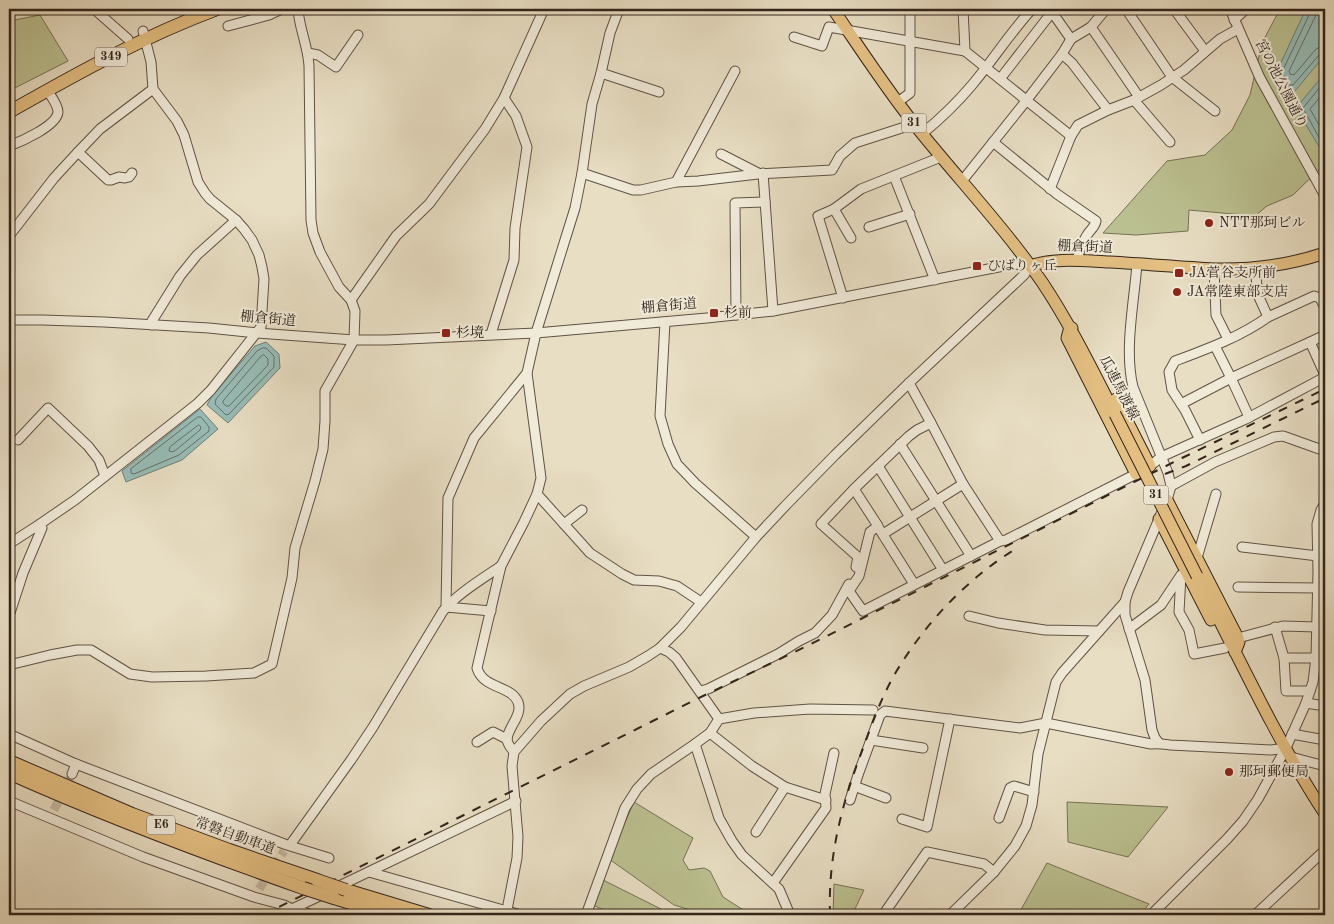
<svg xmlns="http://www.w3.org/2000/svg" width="1334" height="924" font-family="'Old Standard TT','Noto Serif JP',serif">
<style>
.green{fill:#bbc090;stroke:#777256}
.water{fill:#97bcb6;stroke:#6f7f78}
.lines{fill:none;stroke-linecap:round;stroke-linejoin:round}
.shore{stroke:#657068;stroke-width:1}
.minor-tunnel{stroke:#c4b9a1;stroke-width:9;stroke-dasharray:9 4.5;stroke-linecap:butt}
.minor-casing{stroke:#605245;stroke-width:11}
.major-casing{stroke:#33241b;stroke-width:13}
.highway-casing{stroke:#33241b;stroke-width:14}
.minor{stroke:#f0ead8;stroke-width:9}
.major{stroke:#e4bf82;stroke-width:11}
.highway{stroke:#e4bf82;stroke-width:12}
.rail{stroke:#33241b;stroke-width:2;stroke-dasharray:9 9;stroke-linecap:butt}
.major-bridge-casing{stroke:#33241b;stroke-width:13;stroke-linecap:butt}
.highway-bridge-casing{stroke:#33241b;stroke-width:14;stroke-linecap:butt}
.major-bridge{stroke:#e4bf82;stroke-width:11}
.highway-bridge{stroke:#e4bf82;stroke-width:12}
.poi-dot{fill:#8f2418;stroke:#f0ead8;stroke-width:2}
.labels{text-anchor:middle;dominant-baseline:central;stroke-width:4;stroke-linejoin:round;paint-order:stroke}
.shield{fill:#f0ead8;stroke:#6c5f54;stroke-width:1}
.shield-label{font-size:12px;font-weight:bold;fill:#33241b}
.street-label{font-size:14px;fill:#33241b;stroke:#f0ead8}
.poi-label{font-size:14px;fill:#33241b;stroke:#f0ead8;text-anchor:start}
</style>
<rect width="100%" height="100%" fill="#e8dec3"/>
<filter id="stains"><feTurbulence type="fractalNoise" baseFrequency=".004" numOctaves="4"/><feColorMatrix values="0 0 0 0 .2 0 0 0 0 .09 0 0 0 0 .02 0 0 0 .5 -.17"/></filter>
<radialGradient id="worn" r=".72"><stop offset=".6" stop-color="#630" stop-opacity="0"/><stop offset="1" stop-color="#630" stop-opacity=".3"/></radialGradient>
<g class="green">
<path d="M1280 9H1325V164L1293 195 1267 206 1255 216 1189 210 1188 231 1136 235 1103 233 1167 161 1205 155 1232 130 1250 95 1262 43Z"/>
<path d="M40 15 68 61 9 91V21Z"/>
<path d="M634 802 693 838 683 860 689 870 704 868 710 871 723 897 745 911 764 915H707L674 905 609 859Z"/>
<path d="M1067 802 1168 807 1128 857 1068 842Z"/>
<path d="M1047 863 1149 904 1140 915H1018Z"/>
<path d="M603 880 663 910 661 915H614L591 904Z"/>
<path d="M834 884 864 890 854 911 861 915H833Z"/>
</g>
<g class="water">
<path d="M1306 9H1325V55L1290 97 1276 73Z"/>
<path d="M1325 73V148L1321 150 1296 108Z"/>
<path d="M266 342 279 354 280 368 228 423 207 405 212 396 255 346Z"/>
<path d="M200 409 218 429 182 460 126 482 122 471Z"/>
</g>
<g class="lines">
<g class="shore">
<path d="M1310 9V13L1282 72 1289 85H1293L1320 54 1325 52"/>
<path d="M1317 9 1316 15 1289 71 1290 74 1294 75 1316 49 1320 47 1325 46"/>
<path d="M1325 81 1303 108 1322 143 1325 144"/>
<path d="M1325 91 1310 109 1325 136"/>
<path d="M263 348H266L274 356V367L229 414 226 415 215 404 216 399 257 351Z"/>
<path d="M264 355 268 359V365L229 406H226L223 403V401L261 356Z"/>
<path d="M198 417H201L209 427V431L179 455 134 474 131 473V469Z"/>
<path d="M199 425 201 427 200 430 176 450 172 452 169 451 170 447Z"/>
</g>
<g class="minor-tunnel">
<path d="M54 810 72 774"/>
<path d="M259 889 284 851"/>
</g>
<g class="minor-casing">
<g id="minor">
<path d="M94 9 128 39"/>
<path d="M963 9 965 51 1071 136"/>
<path d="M1126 9 1172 77 1215 111"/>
<path d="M1174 9 1205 51"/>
<path d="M1230 9 1260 78 1325 196"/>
<path d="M1234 20 1246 9"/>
<path d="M228 26 269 15 282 9"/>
<path d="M1091 27 1106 9"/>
<path d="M794 37 822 46 829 27 965 51"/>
<path d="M308 53 318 55 336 67 358 35"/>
<path d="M1062 54 1072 63 1108 110"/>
<path d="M601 73 659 92"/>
<path d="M1000 79 1052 12 1071 39"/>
<path d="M1134 100 1170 142"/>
<path d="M897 101 902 99 910 93V9"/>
<path d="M922 134C940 119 957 103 972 85 993 60 1010 33 1032 9"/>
<path d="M993 142 1057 194 1096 221C1095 227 1090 230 1087 235 1082 243 1079 252 1077 260"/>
<path d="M9 146C20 142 57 126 58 112 58 105 51 96 47 90"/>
<path d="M78 152 108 180H111L119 177 125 178 129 177 132 173"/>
<path d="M721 154 758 173"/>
<path d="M582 173 633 190H641L676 182 698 181 758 174 832 170 840 156 855 143 908 126 914 123"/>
<path d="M763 173 773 311"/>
<path d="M894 176 935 280"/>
<path d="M962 181 1026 101 1062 54 1071 39 1091 27 1139 97"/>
<path d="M676 182 735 71"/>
<path d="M1050 189 1071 136 1078 125 1108 110 1134 100 1161 85 1184 70 1220 39 1238 29"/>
<path d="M834 209 851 238"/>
<path d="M869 227 910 214"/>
<path d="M9 236 54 178 78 152 100 129 153 89"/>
<path d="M1137 264C1134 303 1124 350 1133 387L1168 473 1171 486 1167 500 1128 592 1125 602V615L1145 680 1152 730 1155 738 1159 743"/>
<path d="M1255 268 1258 295 1268 317 1314 296 1320 298 1325 308"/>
<path d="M1214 269 1216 315 1228 339"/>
<path d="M843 298 818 216 834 209 861 189 941 157"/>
<path d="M351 300 396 236 429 204 485 129 504 98 544 9"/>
<path d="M736 315 735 203 765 202"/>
<path d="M9 320H42L104 322 209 328 257 333 354 340H386L536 333 707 318 773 311 1009 265 1016 264 1030 266 1024 275 909 383 835 455 787 504 756 537 681 627 660 648 648 656 629 667 584 686 570 694 541 721 514 752 512 766 518 837 517 858 506 915"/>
<path d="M665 322 660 416 668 444 677 464 695 483 756 537"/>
<path d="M152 325V321L180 276 197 255 236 220"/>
<path d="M491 334 514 260 515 228 527 147 516 116 504 98"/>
<path d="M1325 335 1310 342 1325 375"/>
<path d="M1215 346 1231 378 1310 342"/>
<path d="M909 383 931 423"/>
<path d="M1181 404 1231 378 1249 417"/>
<path d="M931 423 963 484 1000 541 863 611 849 591 859 576 870 532 878 526 854 489 909 436 917 430Z"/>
<path d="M18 440 48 408 88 446 99 460 105 476"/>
<path d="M1200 440 1185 410 1172 390 1169 372 1175 361C1207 349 1240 337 1268 317"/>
<path d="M900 444 971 556"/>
<path d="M878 466 943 570"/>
<path d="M1171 486 1215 462 1274 437 1283 436 1325 451"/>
<path d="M854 489 821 524 858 557 856 567"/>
<path d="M537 494 590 553 622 574 634 580 659 581 677 586 701 602"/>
<path d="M564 524 582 510"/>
<path d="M880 530 914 584"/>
<path d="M883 534 963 484"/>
<path d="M1000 541 1006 540 1136 474 1150 466 1161 457 1246 419 1325 377"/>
<path d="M9 544 40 524 75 500 198 403 211 390 261 327 264 279 262 267 259 255 252 240 244 229 236 220 210 199 205 193 198 182 184 135 177 121 153 89 151 62 143 31"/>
<path d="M1242 547 1318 556"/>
<path d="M1197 558 1216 494"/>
<path d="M1238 587 1318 588"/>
<path d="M491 611 446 607 448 498 474 438 527 373"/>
<path d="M9 616 23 573 42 528 40 524"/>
<path d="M969 616 998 623 1045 630 1099 631"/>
<path d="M1275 627 1284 658"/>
<path d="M1129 629 1161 605 1181 575 1179 612 1189 630 1194 654 1225 648"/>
<path d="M1238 638 1283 626 1317 627"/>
<path d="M660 648 669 652 676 658 719 719"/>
<path d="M9 665 50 655 77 650H91L130 674 152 677 206 676 254 673 272 664 292 578 295 548 315 481 323 449 325 421V391L354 340 355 311 351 300 339 287 320 252 313 233 311 220 309 66C308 46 299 28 298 9"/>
<path d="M700 691 708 689 778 654 799 641 815 633 832 615 849 584"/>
<path d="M1310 691H1286L1284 658H1316"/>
<path d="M1306 703 1325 706"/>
<path d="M710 733 752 766 785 787 826 800"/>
<path d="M9 734 76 764 287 845 329 858"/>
<path d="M1292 734 1325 740"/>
<path d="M871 740 923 748"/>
<path d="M477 742 493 732 507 739"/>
<path d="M695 744 719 818 732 841 742 855 779 889 790 915"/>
<path d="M514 752C512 749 507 744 507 739 508 727 523 715 518 702 511 685 483 689 477 668L501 566 524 522 537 494 541 478 527 373 536 333 575 208 582 173 592 104 601 73 610 33 619 9"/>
<path d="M1291 757 1325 766"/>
<path d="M72 774 76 764"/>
<path d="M854 786 886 798"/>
<path d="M850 800 858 775 880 715 885 711 1020 728 1046 723 1151 744C1158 743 1163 744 1170 745L1271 750 1286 748"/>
<path d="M9 801 143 857 254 897 284 905 292 909 313 915"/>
<path d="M999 818 1010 788 1014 786 1034 792"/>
<path d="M902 819 927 827 950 719"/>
<path d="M756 832 785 787"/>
<path d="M290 845 351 760 373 727 443 611C457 594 482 579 501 566"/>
<path d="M369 872 521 915"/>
<path d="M773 883 826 808 825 794 834 753"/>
<path d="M335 888 516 801"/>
<path d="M279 915 324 894"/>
<path d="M586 915 625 808 637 789 651 774 695 744 710 733 719 719 754 713 810 709 873 710"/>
<path d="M883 915 927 852 984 864 994 872"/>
<path d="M950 915 994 872 1015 846 1026 826 1032 805 1038 754 1056 682 1062 673 1125 602"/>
<path d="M1151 915 1227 839 1243 821 1258 799 1286 748 1306 703 1313 682 1316 658 1318 571 1317 524 1321 510 1325 503"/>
<path d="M1255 915 1325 850"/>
</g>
</g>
<g class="major-casing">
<g id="major">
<path d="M833 9C862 51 890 95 923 135 963 184 1006 230 1042 282 1070 324 1092 369 1115 414"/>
<path d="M1030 266C1056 257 1084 261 1110 262 1145 264 1179 267 1214 269 1252 270 1289 265 1325 253"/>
<path d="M1072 328 1070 327 1067 338 1136 474"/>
<path d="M1116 399 1150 466"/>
<path d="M1167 500 1238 638 1239 642 1235 652"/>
<path d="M1159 519 1211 620"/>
<path d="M1197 576C1238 656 1276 739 1325 814"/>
</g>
</g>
<g class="highway-casing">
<g id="highway">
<path d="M9 112C76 74 144 36 217 9"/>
<path d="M9 761 132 814 229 850 317 880"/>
<path d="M9 773C105 816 204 853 303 888"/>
<path d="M346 890 429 915"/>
<path d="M334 898 390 915"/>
</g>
</g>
<use href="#minor" class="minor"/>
<use href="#major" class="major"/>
<use href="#highway" class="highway"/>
<g class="rail">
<path d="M1165 474 1186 466 1325 398"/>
<path d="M263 915 703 696 811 644 1182 458 1325 389"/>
<path d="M830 915C828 861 840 810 859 759 870 730 880 699 896 672 926 622 968 578 1017 548"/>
</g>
<g class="major-bridge-casing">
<path id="major-bridge" d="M1115 414 1197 576"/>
</g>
<g class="highway-bridge-casing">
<g id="highway-bridge">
<path d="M317 880 346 890"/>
<path d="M303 888 334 898"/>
</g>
</g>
<use href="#major-bridge" class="major-bridge"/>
<use href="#highway-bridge" class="highway-bridge"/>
</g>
<g class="poi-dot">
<circle cx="1209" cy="223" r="5"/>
<rect x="972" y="261" width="10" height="10" rx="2.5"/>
<rect x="1174" y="268" width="10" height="10" rx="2.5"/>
<circle cx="1177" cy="292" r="5"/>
<rect x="709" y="308" width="10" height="10" rx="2.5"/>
<rect x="441" y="328" width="10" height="10" rx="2.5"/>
<circle cx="1229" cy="772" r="5"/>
</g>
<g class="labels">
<g class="shield">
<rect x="95" y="47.5" width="32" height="19" rx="4"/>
<rect x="901.5" y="113.5" width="25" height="19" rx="4"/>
<rect x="1143.5" y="485.5" width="25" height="19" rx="4"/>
<rect x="147" y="815.5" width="28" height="19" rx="4"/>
</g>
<g class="shield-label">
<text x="111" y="57">349</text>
<text x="914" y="123">31</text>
<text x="1156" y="495">31</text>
<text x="161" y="825">E6</text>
</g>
<g class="street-label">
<text transform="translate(1281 84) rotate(63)">宮の池公園通り</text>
<text transform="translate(1085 247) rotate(2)">棚倉街道</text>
<text transform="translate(669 306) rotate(-5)">棚倉街道</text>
<text transform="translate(268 319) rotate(5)">棚倉街道</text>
<text transform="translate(1119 388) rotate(63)">瓜連馬渡線</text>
<text transform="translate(235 836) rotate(20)">常磐自動車道</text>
</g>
<g class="poi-label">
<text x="1219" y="223">NTT那珂ビル</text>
<text x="987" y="266">ひばりヶ丘</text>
<text x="1189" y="273">JA菅谷支所前</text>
<text x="1187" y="292">JA常陸東部支店</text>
<text x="724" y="313">杉前</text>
<text x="456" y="333">杉境</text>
<text x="1239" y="772">那珂郵便局</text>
</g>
</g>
<rect width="1334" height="924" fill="none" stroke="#e8dec3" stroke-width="30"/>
<rect x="10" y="10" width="1314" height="904" fill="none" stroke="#33241b" stroke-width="2.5"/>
<rect x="15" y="15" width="1304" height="894" fill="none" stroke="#33241b"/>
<rect width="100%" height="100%" filter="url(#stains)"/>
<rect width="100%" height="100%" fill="url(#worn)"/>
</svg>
